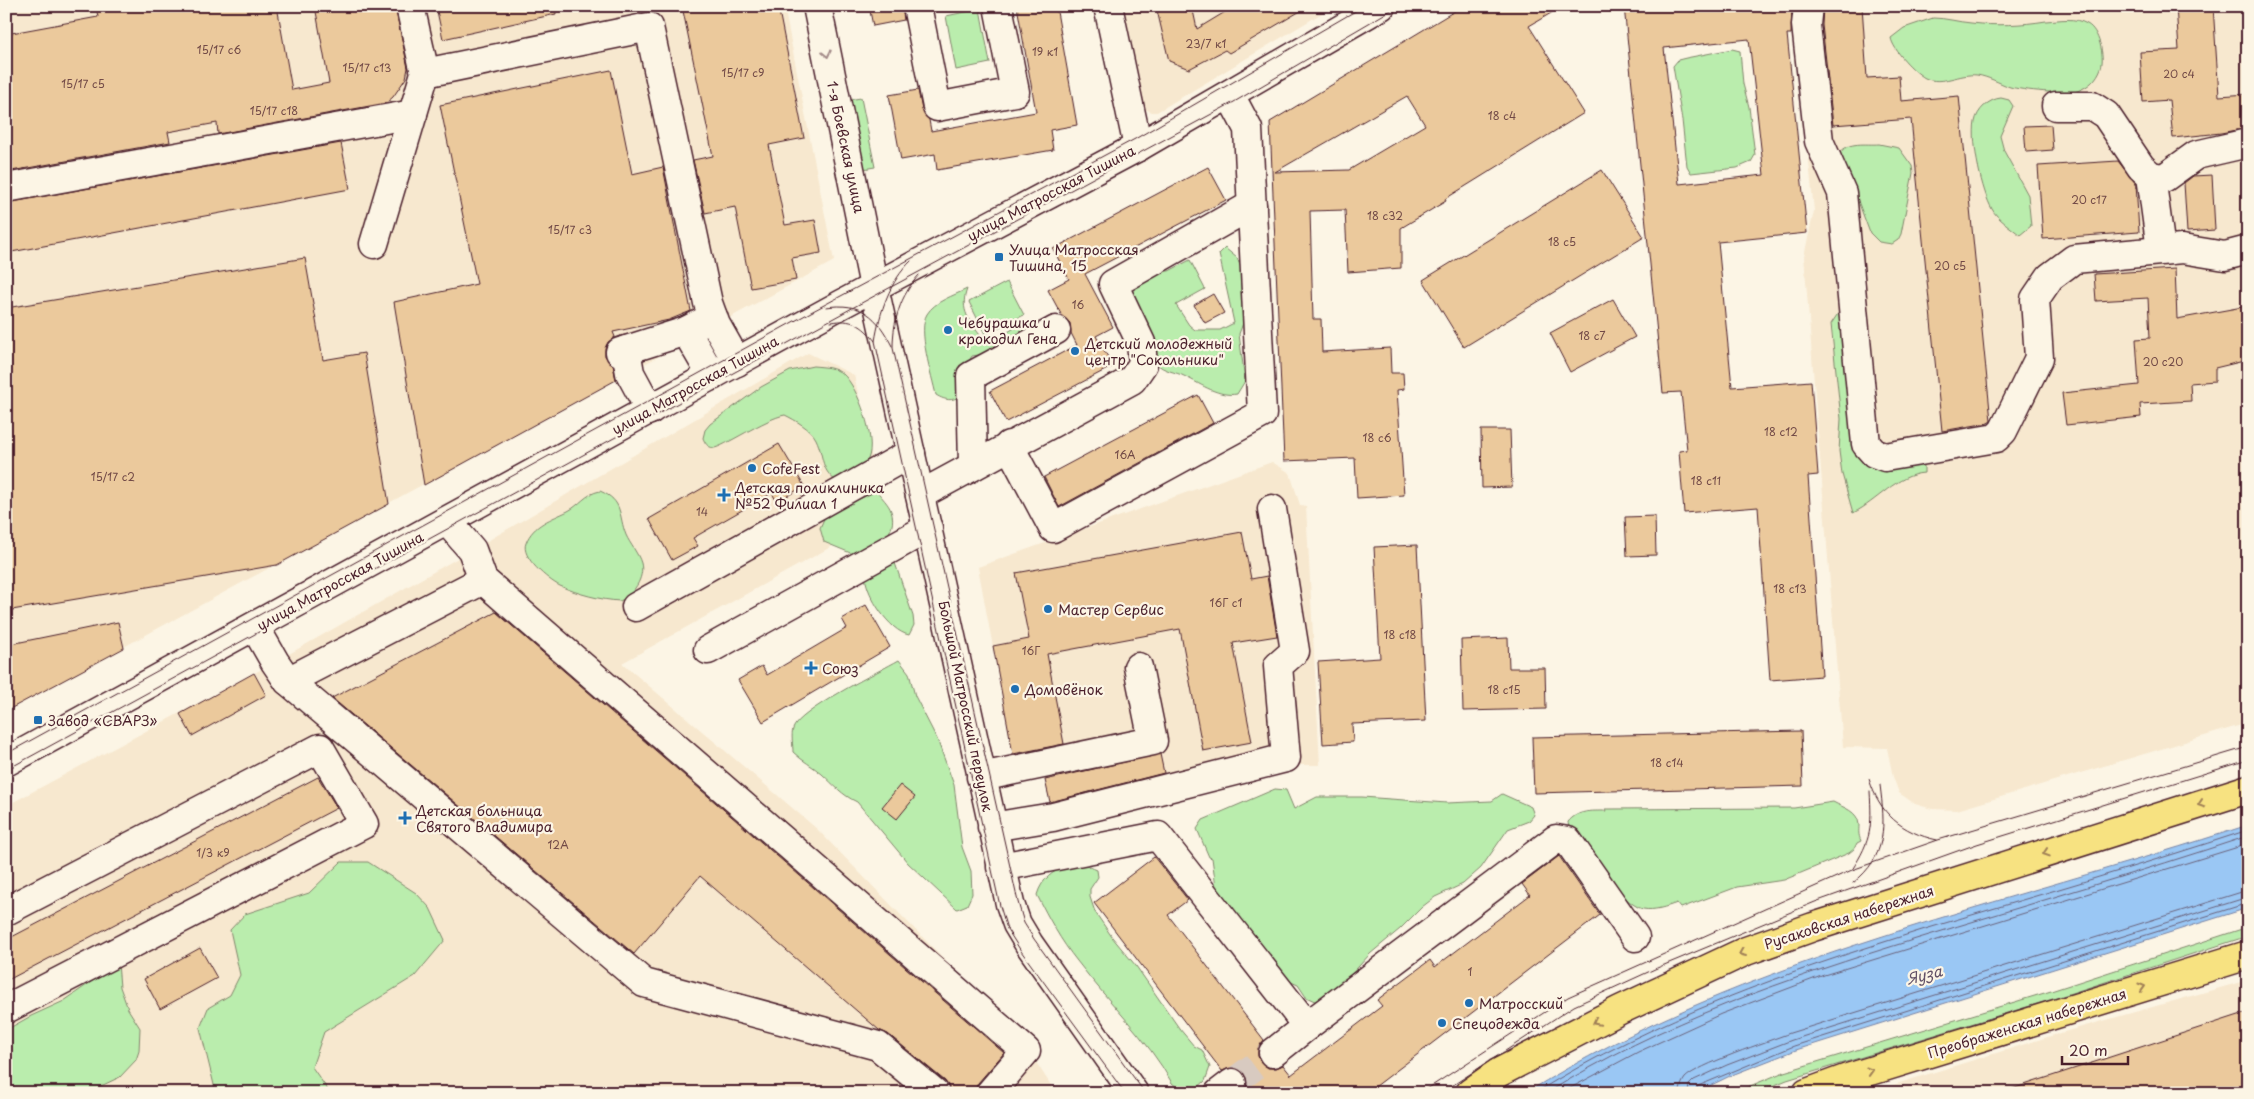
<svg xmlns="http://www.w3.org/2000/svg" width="2254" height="1099" font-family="'Playpen Sans',sans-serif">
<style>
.built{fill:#f7e8cf}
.green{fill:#baedad;stroke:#82866c}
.water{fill:#9ac7f4;stroke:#7a84a4}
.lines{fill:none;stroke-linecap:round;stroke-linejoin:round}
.shore{stroke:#6a627b;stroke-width:1}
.building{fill:#ebc99c;stroke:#4a1f2b;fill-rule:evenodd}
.minor-tunnel{stroke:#d8cac0;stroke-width:28;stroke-dasharray:28 14;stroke-linecap:butt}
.minor-casing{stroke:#4a1f2b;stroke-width:31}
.major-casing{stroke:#4a1f2b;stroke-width:31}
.minor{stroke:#fcf5e5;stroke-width:28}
.major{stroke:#f7e281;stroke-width:28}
.tram{stroke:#4a1f2b;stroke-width:1}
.oneway{stroke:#a38a88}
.oneway2{stroke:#a08056}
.poi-dot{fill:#1f6fb2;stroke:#fcf5e5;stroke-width:2}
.labels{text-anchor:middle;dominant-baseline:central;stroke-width:4.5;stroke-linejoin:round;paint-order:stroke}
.number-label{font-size:11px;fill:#724a47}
.street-label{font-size:14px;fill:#4a1f2b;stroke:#fcf5e5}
.poi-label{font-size:14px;fill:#4a1f2b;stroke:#fcf5e5;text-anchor:start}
.water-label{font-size:15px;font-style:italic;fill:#625167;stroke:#fcf5e5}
</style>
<rect width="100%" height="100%" fill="#fcf5e5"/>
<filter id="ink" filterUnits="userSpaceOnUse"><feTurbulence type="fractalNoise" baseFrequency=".02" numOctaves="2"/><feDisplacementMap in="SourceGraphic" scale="10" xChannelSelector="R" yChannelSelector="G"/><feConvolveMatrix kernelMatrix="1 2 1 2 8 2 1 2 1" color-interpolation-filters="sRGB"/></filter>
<g filter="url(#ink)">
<g class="built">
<path d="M6 6H784L834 261 6 711Z"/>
<path d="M1122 6H1334L1157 112H1152L1145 109 1142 104Z"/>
<path d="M1793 6H2248V723L1957 810 1932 809 1915 804 1899 793 1893 777 1887 748 1843 747 1804 256 1814 211Z"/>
<path d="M808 353 854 375 885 517 622 663 817 829 1019 1036 1056 1093H6V806L275 662 472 550Z"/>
<path d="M1272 462 1290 473 1300 505 1306 506 1320 765H1299L1054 823 1044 775 1014 760 978 567Z"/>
<path d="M2248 980V1093H1867L2064 1032Z"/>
</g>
<g class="green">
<path d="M980 9 990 63 956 70 946 16Z"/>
<path d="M1933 18C1946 18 1958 22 1971 23 1995 26 2022 25 2046 21 2060 20 2075 17 2087 24 2099 30 2105 56 2101 68 2097 79 2089 87 2077 91 2067 95 2021 90 2010 87 1999 83 1989 77 1977 75 1960 73 1942 86 1925 78 1914 72 1893 50 1891 38L1904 28Z"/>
<path d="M1732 49 1740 51 1743 84 1749 107 1755 155 1751 162 1737 168 1691 173 1687 166 1682 120 1673 66 1678 60 1686 58Z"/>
<path d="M861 98 875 167 863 169 848 100Z"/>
<path d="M2001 98 2009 100 2013 106 2000 136 2004 151 2028 195 2031 226 2020 235C2012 228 1997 219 1992 209 1982 192 1971 142 1975 122 1977 110 1989 99 2001 98Z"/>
<path d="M1879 144 1899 148 1912 166 1913 173 1901 234 1898 240 1892 244 1879 242 1870 233 1840 153C1848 141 1866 145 1879 144Z"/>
<path d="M1225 248 1237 258 1246 280 1247 312 1239 334 1245 381 1237 394C1219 397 1202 385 1186 377 1175 371 1164 372 1155 362L1128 283 1155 270 1169 271 1190 260 1205 289 1176 305 1189 325 1195 330H1220L1234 323 1219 254Z"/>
<path d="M1007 282 1024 315 985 334 969 302Z"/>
<path d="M967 289C959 311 970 321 982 338L999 337 1025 322 1031 328 1005 351 972 356 966 366 964 393C954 402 946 401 936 395 932 376 917 330 927 314 935 301 953 296 967 289Z"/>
<path d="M1839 312 1846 315 1863 458C1877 480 1898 469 1918 462L1924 466V473C1896 475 1878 501 1853 513L1842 474 1839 451 1841 419 1831 324Z"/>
<path d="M813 366C824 367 834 367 843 374 858 387 877 440 868 459 862 472 852 477 840 484 819 470 825 458 816 439 811 429 795 420 785 415 766 418 722 448 714 448 707 447 705 443 703 438L705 430 710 424 761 387 790 371Z"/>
<path d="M600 491C624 501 618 515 626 535 630 544 638 553 641 563 645 578 633 595 620 601 601 600 578 594 560 586 548 580 520 557 526 543 533 524 552 519 568 511 580 505 585 494 600 491Z"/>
<path d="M877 491C881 497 889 504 891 511 899 534 876 546 860 557L824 542 820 528 826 514Z"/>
<path d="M889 559 895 563 913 616 914 625 909 635C889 631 867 596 865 576Z"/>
<path d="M899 660 909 673 915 696 937 739 954 785 962 847 971 871 972 894 967 905 957 909 908 863 857 802C842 795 834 785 822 774 813 766 802 761 793 752 793 745 791 735 793 729 798 711 880 671 899 660Z"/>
<path d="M1275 789 1286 790 1294 809 1317 797H1362L1447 803 1492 801 1502 794 1531 807 1534 815 1529 821 1508 829 1481 868 1463 884 1435 897 1422 907 1400 929 1370 954 1348 978 1319 1003 1306 997 1298 985 1284 979 1233 912 1216 887 1212 858 1209 857 1197 829 1203 820Z"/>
<path d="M1833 802C1844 808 1858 811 1859 825 1859 832 1858 834 1861 841L1857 843 1854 849 1849 853 1784 880 1737 887 1681 908 1677 903C1666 907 1654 911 1643 909 1621 904 1584 848 1569 830L1568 822C1578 810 1591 811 1606 811L1605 809 1794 808Z"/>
<path d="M341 862H368L416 893 430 908 445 940 415 976 324 1032 312 1067 330 1093H216L200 1028 208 1008 230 995 240 975 230 930 245 914 309 893Z"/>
<path d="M1068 864H1083L1097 870 1098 877 1090 889V897L1095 912 1112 937 1136 966 1179 1028 1194 1046 1202 1050 1210 1067 1205 1081 1194 1091 1178 1088 1172 1083C1147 1038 1108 1002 1077 961 1061 941 1049 919 1037 895 1042 878 1053 872 1068 864Z"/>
<path d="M2248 927V936L2053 999 1787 1080 1755 1093H1733L1784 1072 2051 991Z"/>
<path d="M118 963 120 987 128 1009 140 1028 139 1051 136 1060 120 1077 99 1087 96 1093H28L6 1083V1030L31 1016 64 1001Z"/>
</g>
<path class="water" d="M2248 825V908L1796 1050 1732 1075 1695 1093H1526C1745 956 2005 905 2248 825Z"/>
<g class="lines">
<g class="shore">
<path d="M1535 1093C1655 1018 1788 972 1922 930 2031 897 2140 866 2248 830"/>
<path d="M1547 1093C1660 1022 1789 978 1916 939 2026 905 2138 873 2248 836"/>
<path d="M1561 1093 1638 1052 1721 1014 1824 975 2248 844"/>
<path d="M1680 1093C1680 1087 1682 1082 1685 1078 1697 1065 1769 1041 1790 1033L2248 890"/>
<path d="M1688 1093 1689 1085 1694 1080 1727 1065 1792 1040 2248 897"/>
<path d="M1694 1093 1698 1086 1794 1046 2248 903"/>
</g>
</g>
<g class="building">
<path d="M96 6H277L292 90 329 83 315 6H395L408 68 406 78 393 97 386 103 218 134 217 123 168 132 170 142 6 172V34L98 17Z"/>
<path d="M457 6H555L556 14 443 39 437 11Z"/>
<path d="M682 6H778L804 138 769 145 785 225 815 220 821 253 792 258 796 280 751 288 735 207 705 213 693 160 713 156Z"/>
<path d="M869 6H902L904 20 873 26Z"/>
<path d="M1017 6H1056L1077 125 1050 130 1053 150 937 170 935 154 901 160 889 95 918 90 922 110 929 120 931 131 1036 112Z"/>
<path d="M1156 6H1192L1197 29 1235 6H1309L1229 53 1225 50 1189 69 1169 61Z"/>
<path d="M1463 6H1563L1529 26 1584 113 1445 199 1446 201 1401 228V268L1348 272 1345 210 1310 211 1313 319H1321L1322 352 1390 348 1391 373H1403L1404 389 1397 390 1404 495 1357 498 1355 458 1284 461 1270 122ZM1407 96 1425 125 1349 170 1275 172Z"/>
<path d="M1624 6H1792L1791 34H1787L1807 233 1718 242 1732 387 1811 381 1818 475 1808 476 1822 676 1770 680 1758 507 1684 513 1679 451 1687 450 1681 392 1663 393ZM1749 39 1764 175 1679 184 1664 48Z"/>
<path d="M1823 6H1862L1867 78 1899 76 1901 101 1959 96 1991 421 1988 423 1942 431 1911 119 1833 125 1822 25Z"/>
<path d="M2176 6H2213L2219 96 2248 94V128L2221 133 2173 138 2169 100 2143 102 2140 52 2179 50Z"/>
<path d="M611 70 632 174 663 167 691 311 669 320 613 332 615 337 608 342 605 348V356L613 365 616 380 424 485 394 302 477 284 440 105Z"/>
<path d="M2051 125 2053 150 2026 152 2024 126Z"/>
<path d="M341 143 350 189 6 253V203Z"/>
<path d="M2118 161 2136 184 2139 232 2043 239 2038 166Z"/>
<path d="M1208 167 1226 200 1085 274 1113 327 1096 336 1113 366 1006 422 990 391 1077 345 1071 333 1070 323 1062 316 1048 290 1069 279 1053 249Z"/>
<path d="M1602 170 1644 237 1464 347 1423 280Z"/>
<path d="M2212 175 2215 230 2187 232 2184 183 2193 176Z"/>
<path d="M305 258 323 360 364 353 389 504 277 565 6 611V308Z"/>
<path d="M2175 269 2177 319 2248 306V360L2215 368V381L2190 383 2191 401 2140 404 2141 417 2066 425 2062 393 2139 385 2136 339 2150 338 2148 298 2096 301 2094 274Z"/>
<path d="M1213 294 1224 313 1205 323 1194 305Z"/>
<path d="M1613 299 1635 337 1570 372 1550 333Z"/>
<path d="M1198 395 1213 423 1059 507 1044 477Z"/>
<path d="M1481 430H1510L1512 487 1482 488Z"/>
<path d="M779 444 804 486 777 502 772 493 693 538 698 546 672 560 649 519Z"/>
<path d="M1655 516 1656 555 1627 556 1625 517Z"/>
<path d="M1242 532 1251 579 1267 576 1277 636 1233 643 1252 742 1203 751 1180 629 1047 654 1064 744 1013 754 993 646 1029 639 1016 573Z"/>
<path d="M1417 545 1426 721 1352 724 1353 742 1323 744 1318 662 1380 658 1374 547Z"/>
<path d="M866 605 890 647 763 722 738 680 762 666 767 675 847 628 842 619Z"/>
<path d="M496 612 1004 1053 978 1083 974 1093H952L945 1081 888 1034 879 1030 700 876 634 954 332 698Z"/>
<path d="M118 622 124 648 6 711V645Z"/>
<path d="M1508 638 1509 668H1545L1546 709 1463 711 1461 640Z"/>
<path d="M254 673 266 695 192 736 180 714Z"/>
<path d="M1801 731 1803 786 1534 793 1532 737Z"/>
<path d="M1160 754 1164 773 1050 802 1045 780Z"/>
<path d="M318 777 337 808 6 981V940Z"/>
<path d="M900 785 915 797 897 819 882 807Z"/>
<path d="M1559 856 1600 915 1367 1093H1244L1247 1081 1244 1073 1237 1068H1230L1222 1071 1094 903 1154 857 1188 900 1168 915 1264 1040 1258 1048V1056L1261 1062 1268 1068H1276L1283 1065 1291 1075 1382 1006 1377 1000 1422 966 1430 960 1435 967 1530 895 1522 884Z"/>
<path d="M200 948 217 978 160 1009 144 979Z"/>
<path d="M2248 1012V1093H2013L2012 1089Z"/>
</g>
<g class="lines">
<path class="minor-tunnel" d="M1232 1083 1273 1053"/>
<g class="minor-casing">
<g id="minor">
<path d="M817 6 874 287 1010 904 1017 924 1029 944 1134 1093"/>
<path d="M917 6 937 107 1015 92 998 6"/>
<path d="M1108 6 1138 147"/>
<path d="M1808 6 1806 25 1819 141 1842 193 1866 444 1874 453 1885 457 1996 438 2003 431 2039 358 2035 299 2050 277 2074 259 2182 249 2225 256 2248 250"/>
<path d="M425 73 649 27 708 303 716 325 737 362"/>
<path d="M2056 106H2092L2106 115 2141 167 2151 176 2164 178 2196 155 2248 143"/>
<path d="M2151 176 2161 250"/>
<path d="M6 188 413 114"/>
<path d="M374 244 425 73 410 6"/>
<path d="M686 331 712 376"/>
<path d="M626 350 630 373 650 410"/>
<path d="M620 352 686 331 713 317"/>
<path d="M1009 445 1053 528 1262 414 1248 129 1230 95"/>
<path d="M973 466 971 376 1056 330"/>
<path d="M920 495 1132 380 1143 364 1141 343 1113 284 1252 205"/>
<path d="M447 521 472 550 483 580 1026 1051 990 1093"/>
<path d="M483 580 288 681 644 983 878 1046 935 1093"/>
<path d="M636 607 911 453"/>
<path d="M255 627 275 662 288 681"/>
<path d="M708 650 928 528"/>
<path d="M6 762 842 304 1138 147 1381 6"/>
<path d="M981 777 1153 741 1138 667"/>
<path d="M992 827 1053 817 1286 758 1278 666 1295 651 1272 509"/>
<path d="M1001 867 1158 836 1307 1026 1556 839 1568 841 1635 937"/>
<path d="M6 911 320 748 364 824 6 1009"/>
<path d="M1273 1053 1307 1026"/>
<path d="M1219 1093 1232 1083"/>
</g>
</g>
<g class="major-casing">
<g id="major">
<path d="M1470 1093 1498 1073 1620 1010 1746 951 1813 927 2248 789"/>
<path d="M1807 1093 1848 1078 2248 955"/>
</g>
</g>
<use href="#minor" class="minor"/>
<use href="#major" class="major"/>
<g class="tram">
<path d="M911 261C889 282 880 312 875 341L1000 906 1007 929 1021 951 1125 1093"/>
<path d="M919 275C900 296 893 321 893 348L1018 902 1024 923 1034 939 1145 1093"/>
<path d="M826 307C862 302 877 316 892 346"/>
<path d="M831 322C851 318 863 325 875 341"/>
<path d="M6 754 811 312 1135 139 1364 6"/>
<path d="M6 770 854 307 1234 102 1398 6"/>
<path d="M1869 779C1880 814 1901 832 1937 840"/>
<path d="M1852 870C1872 838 1872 828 1870 791"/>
<path d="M1853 883C1888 856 1885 825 1880 785"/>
<path d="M1421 1093 1568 997 1852 870 1938 840 2248 747"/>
<path d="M1441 1093 1574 1006 1657 968 1815 902 1977 844 2248 760"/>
</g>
</g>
<defs><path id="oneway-chevron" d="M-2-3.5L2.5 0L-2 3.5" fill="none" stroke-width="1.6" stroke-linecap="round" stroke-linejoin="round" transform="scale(1.25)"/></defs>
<use class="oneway" href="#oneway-chevron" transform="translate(827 54) rotate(78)"/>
<g class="oneway2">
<use href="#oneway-chevron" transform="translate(2201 804) rotate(162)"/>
<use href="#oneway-chevron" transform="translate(2046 853) rotate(162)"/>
<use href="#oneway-chevron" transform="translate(1742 953) rotate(157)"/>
<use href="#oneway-chevron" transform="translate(2142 987) rotate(-17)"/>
<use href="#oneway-chevron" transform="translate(1596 1022) rotate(153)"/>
<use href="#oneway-chevron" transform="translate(1870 1071) rotate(-17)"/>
</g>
</g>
<g class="poi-dot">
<rect x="994" y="252" width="10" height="10" rx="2.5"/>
<circle cx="948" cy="330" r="5"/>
<circle cx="1075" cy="351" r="5"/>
<circle cx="752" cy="468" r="5"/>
<path d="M721.5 487.5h5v5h5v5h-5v5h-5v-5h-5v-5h5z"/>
<circle cx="1048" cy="609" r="5"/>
<path d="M808.5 660.5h5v5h5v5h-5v5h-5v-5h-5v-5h5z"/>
<circle cx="1015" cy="689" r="5"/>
<rect x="33" y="715" width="10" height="10" rx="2.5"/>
<path d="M402.5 810.5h5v5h5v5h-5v5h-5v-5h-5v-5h5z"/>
<circle cx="1469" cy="1003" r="5"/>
<circle cx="1442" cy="1023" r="5"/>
</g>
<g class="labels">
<g class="number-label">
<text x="1206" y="43">23/7 к1</text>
<text x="219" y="49">15/17 с6</text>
<text x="1045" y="51">19 к1</text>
<text x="367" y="67">15/17 с13</text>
<text x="743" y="72">15/17 с9</text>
<text x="2179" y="73">20 c4</text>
<text x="83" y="83">15/17 с5</text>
<text x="274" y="110">15/17 с18</text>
<text x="1502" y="115">18 с4</text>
<text x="2089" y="199">20 с17</text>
<text x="1385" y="215">18 с32</text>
<text x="570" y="229">15/17 с3</text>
<text x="1562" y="241">18 с5</text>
<text x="1950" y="265">20 с5</text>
<text x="1078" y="304">16</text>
<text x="1592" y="335">18 с7</text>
<text x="2163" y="361">20 с20</text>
<text x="1781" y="431">18 с12</text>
<text x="1377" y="437">18 с6</text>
<text x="1125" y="454">16А</text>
<text x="113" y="476">15/17 с2</text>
<text x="1706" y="480">18 с11</text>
<text x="702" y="511">14</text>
<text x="1790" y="588">18 с13</text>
<text x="1226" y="602">16Г с1</text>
<text x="1400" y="634">18 с18</text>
<text x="1031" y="650">16Г</text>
<text x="1504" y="689">18 с15</text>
<text x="1667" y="762">18 с14</text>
<text x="558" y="844">12А</text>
<text x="213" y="852">1/3 к9</text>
<text x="1470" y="971">1</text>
</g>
<g class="street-label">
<text transform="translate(846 147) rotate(78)">1-я Боевская улица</text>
<text transform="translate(1051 193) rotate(-28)">улица Матросская Тишина</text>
<text transform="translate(695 385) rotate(-29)">улица Матросская Тишина</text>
<text transform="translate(340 581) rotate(-29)">улица Матросская Тишина</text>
<text transform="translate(966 706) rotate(78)">Большой Матросский переулок</text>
<text transform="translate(1849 917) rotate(-18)">Русаковская набережная</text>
<text transform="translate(2027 1023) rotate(-17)">Преображенская набережная</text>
</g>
<g class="poi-label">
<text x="1009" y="249">Улица Матросская<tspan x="1009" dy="16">Тишина, 15</tspan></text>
<text x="958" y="322">Чебурашка и<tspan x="958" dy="16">крокодил Гена</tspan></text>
<text x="1085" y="343">Детский молодежный<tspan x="1085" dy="16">центр "Сокольники"</tspan></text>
<text x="762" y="468">CofeFest</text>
<text x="735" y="487">Детская поликлиника<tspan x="735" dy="16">№52 Филиал 1</tspan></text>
<text x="1058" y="609">Мастер Сервис</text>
<text x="822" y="668">Союз</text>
<text x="1025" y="689">Домовёнок</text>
<text x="48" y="720">Завод «СВАРЗ»</text>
<text x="416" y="810">Детская больница<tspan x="416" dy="16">Святого Владимира</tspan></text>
<text x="1479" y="1003">Матросский</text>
<text x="1452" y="1023">Спецодежда</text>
</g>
<g class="water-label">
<text transform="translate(1924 974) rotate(-14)">Яуза</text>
</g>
</g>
<rect width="2254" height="1099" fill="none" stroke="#fcf5e5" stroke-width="25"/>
<rect x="12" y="12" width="2229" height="1074" fill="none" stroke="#4a1f2b" stroke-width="2" filter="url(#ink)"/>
<path d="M2062 1056v8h66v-8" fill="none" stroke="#4a1f2b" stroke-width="2.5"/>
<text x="2069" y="1056" font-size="15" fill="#4a1f2b" stroke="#fcf5e5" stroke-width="4" paint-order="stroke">20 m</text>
</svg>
